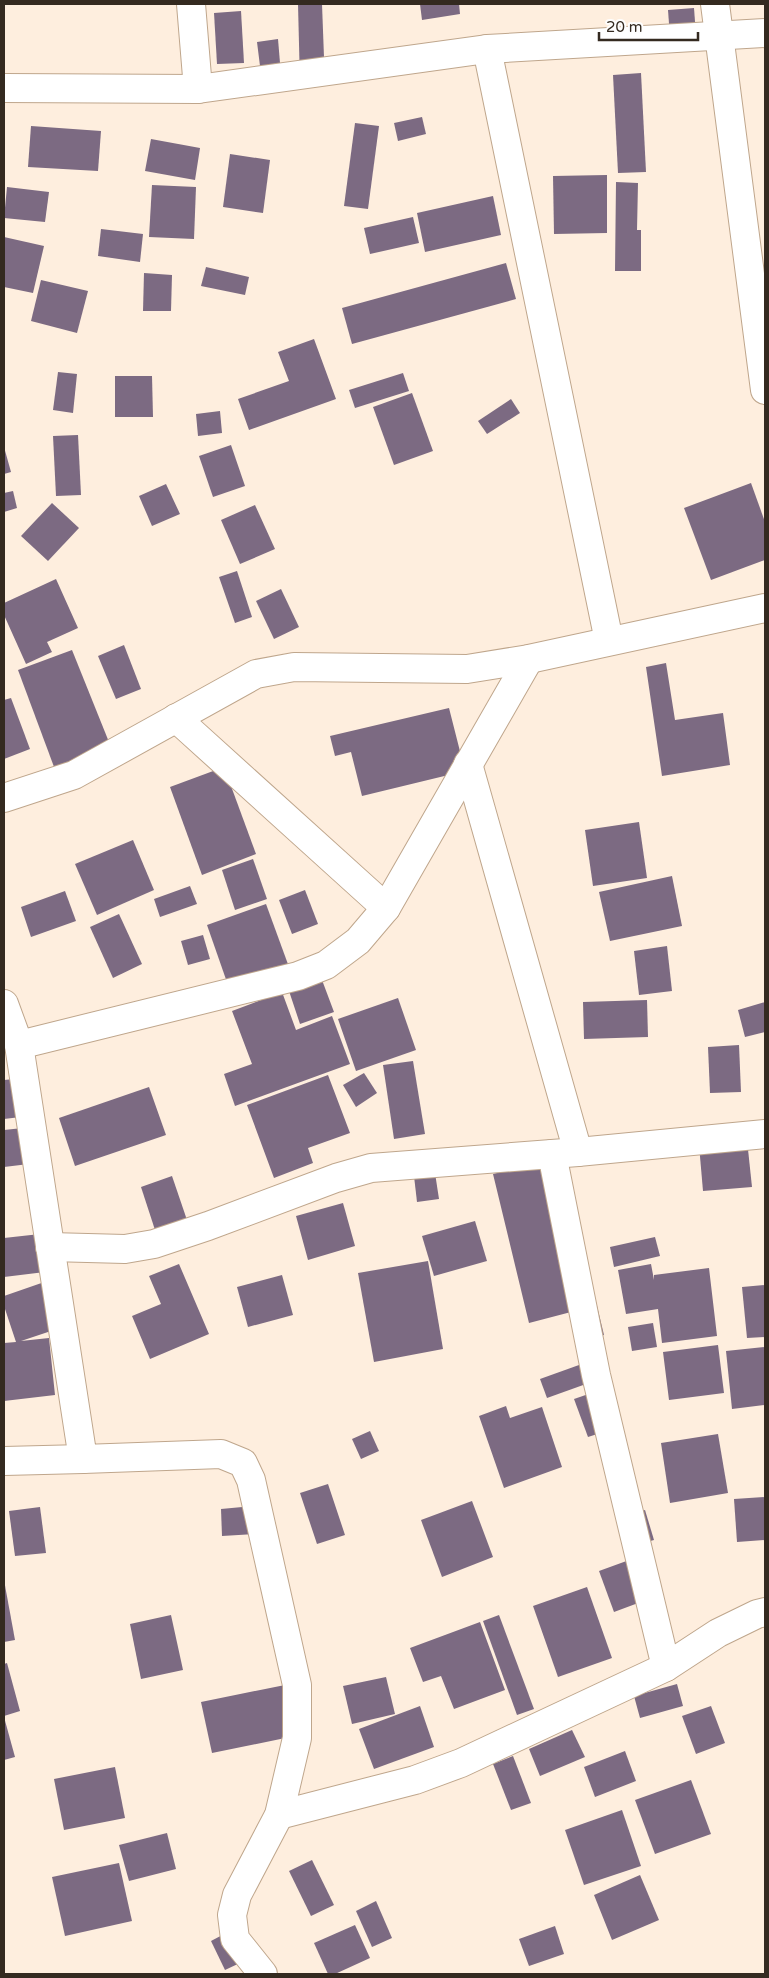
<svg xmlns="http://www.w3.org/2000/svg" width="769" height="1978" font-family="'Varela Round',sans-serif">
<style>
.building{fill:#7c6a82}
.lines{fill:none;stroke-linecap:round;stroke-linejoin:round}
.street-casing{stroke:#bfa68c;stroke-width:30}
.street{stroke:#fff;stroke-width:28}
</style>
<rect width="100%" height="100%" fill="#feeede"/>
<g class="building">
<path d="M298 4H322L325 84H300Z"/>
<path d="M420 4H459L460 14 422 20Z"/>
<path d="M694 8 696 35 670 37 668 10Z"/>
<path d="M241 11 244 63 217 64 214 13Z"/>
<path d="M278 39 280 63 260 66 257 42Z"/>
<path d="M641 73 646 172 618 173 613 75Z"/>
<path d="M422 117 426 134 398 141 394 123Z"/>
<path d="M355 123 379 126 368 209 344 206Z"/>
<path d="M31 126 101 131 98 171 28 167Z"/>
<path d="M151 139 200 148 195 180 145 171Z"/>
<path d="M230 154 270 160 263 213 223 207Z"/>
<path d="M607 175V233L554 234 553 176Z"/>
<path d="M616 182 638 183 637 230H641V271H615Z"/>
<path d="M152 185 196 187 194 239 149 237Z"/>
<path d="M7 187 49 192 45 222 4 218Z"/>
<path d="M493 196 501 235 425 252 417 213Z"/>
<path d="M413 217 419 243 370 254 364 228Z"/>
<path d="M101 229 143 234 140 262 98 256Z"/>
<path d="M4 237 44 246 33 293 4 287Z"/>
<path d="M506 263 516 299 352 344 342 308Z"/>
<path d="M206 267 249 277 245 295 201 286Z"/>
<path d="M144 273 172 275 171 311H143Z"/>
<path d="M41 280 88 291 77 333 31 321Z"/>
<path d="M314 339 336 399 249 430 238 399 289 381 278 352Z"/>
<path d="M58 372 77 374 73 413 53 410Z"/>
<path d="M403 373 409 391 355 408 349 390Z"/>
<path d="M115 376H152L153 417H115Z"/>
<path d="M412 393 433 451 394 465 373 407Z"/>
<path d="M511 399 520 413 487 434 478 421Z"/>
<path d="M220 411 222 433 198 436 196 414Z"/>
<path d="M78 435 81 495 56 496 53 436Z"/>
<path d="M231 445 245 486 213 497 199 456Z"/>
<path d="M4 447 11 472 4 474Z"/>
<path d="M751 483 765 522V560L711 580 684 508Z"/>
<path d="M166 484 180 514 152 526 139 496Z"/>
<path d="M13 491 17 508 4 512V493Z"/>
<path d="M52 503 79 528 48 561 21 536Z"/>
<path d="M255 505 275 549 240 564 221 520Z"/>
<path d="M237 571 252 617 235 623 219 577Z"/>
<path d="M56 579 78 628 47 642 52 652 26 664 4 615V603Z"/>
<path d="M281 589 299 627 274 639 256 601Z"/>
<path d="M124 645 141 689 116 699 98 656Z"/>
<path d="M72 650 117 762 60 783 18 670Z"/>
<path d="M666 663 675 720 723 713 730 765 662 776 646 667Z"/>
<path d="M11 698 30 749 4 759V700Z"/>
<path d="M449 708 465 771 362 796 351 752 335 756 330 736Z"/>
<path d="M224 767 256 854 202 875 170 787Z"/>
<path d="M639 822 647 878 593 886 585 830Z"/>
<path d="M133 840 154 890 97 915 75 864Z"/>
<path d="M253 859 267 899 235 910 222 870Z"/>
<path d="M672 876 682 926 610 941 599 892Z"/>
<path d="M190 886 197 904 160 917 154 899Z"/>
<path d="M305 890 318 924 292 934 279 900Z"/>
<path d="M65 891 76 921 31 937 21 907Z"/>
<path d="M266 904 289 967 229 988 207 925Z"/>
<path d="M119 914 142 964 113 978 90 927Z"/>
<path d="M203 935 210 959 188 965 181 941Z"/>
<path d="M667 946 672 991 639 995 634 951Z"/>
<path d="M322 980 334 1012 300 1024 289 991Z"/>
<path d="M282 992 296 1030 332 1016 350 1064 235 1106 224 1074 252 1064 232 1011Z"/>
<path d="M398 998 416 1050 356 1071 338 1019Z"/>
<path d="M647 1000 648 1037 584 1039 583 1002Z"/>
<path d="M765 1002V1032L745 1037 738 1010Z"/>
<path d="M739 1045 741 1092 710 1093 708 1047Z"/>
<path d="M413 1061 425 1134 394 1139 383 1065Z"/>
<path d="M364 1073 377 1093 356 1107 343 1085Z"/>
<path d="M328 1075 350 1133 308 1148 313 1163 274 1178 247 1105Z"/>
<path d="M24 1078 29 1116 4 1119V1080Z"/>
<path d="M149 1087 166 1135 75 1166 59 1118Z"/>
<path d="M32 1127 37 1163 4 1167V1130Z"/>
<path d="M747 1140 752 1187 703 1191 699 1145Z"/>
<path d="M561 1157 604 1335 578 1341 571 1312 529 1323 493 1174Z"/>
<path d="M435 1173 439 1199 417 1202 414 1176Z"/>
<path d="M172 1176 188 1223 156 1233 141 1187Z"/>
<path d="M343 1203 355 1246 308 1260 296 1216Z"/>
<path d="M475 1221 487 1261 434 1276 422 1236Z"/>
<path d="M49 1233 53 1271 4 1277V1238Z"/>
<path d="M655 1237 660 1256 614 1267 610 1247Z"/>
<path d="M428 1261 443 1349 374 1362 358 1273Z"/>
<path d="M179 1264 209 1334 150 1359 132 1316 161 1304 149 1276Z"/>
<path d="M651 1264 654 1280V1275L709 1268 717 1336 662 1343 658 1309 626 1314 618 1270Z"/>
<path d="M282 1275 293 1315 248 1327 237 1287Z"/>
<path d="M53 1279 69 1325 21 1341 49 1338 55 1395 4 1401V1343L16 1342 4 1306V1296Z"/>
<path d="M765 1285V1337L747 1338 742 1287Z"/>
<path d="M653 1323 657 1347 632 1351 628 1327Z"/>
<path d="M718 1345 724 1393 669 1400 663 1352Z"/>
<path d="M765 1347V1405L732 1409 726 1351Z"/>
<path d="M579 1365 586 1384 547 1398 540 1379Z"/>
<path d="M606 1388 619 1427 588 1437 574 1399Z"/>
<path d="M506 1406 510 1418 542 1407 562 1467 504 1488 479 1416Z"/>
<path d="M370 1431 379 1451 361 1459 352 1439Z"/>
<path d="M718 1434 728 1493 670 1503 661 1443Z"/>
<path d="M328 1484 345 1535 317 1544 300 1493Z"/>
<path d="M765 1497V1540L737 1542 734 1499Z"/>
<path d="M472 1501 493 1557 442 1577 421 1520Z"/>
<path d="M253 1506 255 1534 222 1536 221 1509Z"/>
<path d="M40 1507 46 1553 15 1556 9 1511Z"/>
<path d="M645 1510 654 1540 632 1546 623 1516Z"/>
<path d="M643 1555 657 1596 614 1612 599 1571Z"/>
<path d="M4 1580 15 1640 4 1642Z"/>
<path d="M587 1587 612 1658 558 1677 533 1606Z"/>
<path d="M171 1615 183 1670 141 1679 130 1624Z"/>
<path d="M499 1615 534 1709 517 1715 483 1621Z"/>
<path d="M480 1622 505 1690 454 1709 441 1676 423 1682 410 1648Z"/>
<path d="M7 1663 20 1711 4 1716V1664Z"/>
<path d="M386 1677 395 1714 352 1724 343 1686Z"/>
<path d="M677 1684 683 1706 640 1718 634 1696Z"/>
<path d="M285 1685 295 1736 212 1753 201 1702Z"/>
<path d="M420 1706 434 1747 374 1769 359 1729Z"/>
<path d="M711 1706 725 1743 696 1754 682 1716Z"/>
<path d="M4 1717 15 1757 4 1760Z"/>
<path d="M572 1730 585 1757 540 1776 529 1749Z"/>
<path d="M625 1751 636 1781 595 1797 584 1767Z"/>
<path d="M513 1756 531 1803 511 1810 493 1764Z"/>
<path d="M115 1767 125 1818 64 1830 54 1779Z"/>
<path d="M691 1780 711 1834 655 1854 635 1800Z"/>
<path d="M622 1810 641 1866 584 1885 565 1830Z"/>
<path d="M167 1833 176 1869 129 1881 119 1845Z"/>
<path d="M312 1860 334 1905 311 1916 289 1871Z"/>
<path d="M119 1863 132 1921 65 1936 52 1877Z"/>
<path d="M640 1875 659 1920 612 1940 594 1895Z"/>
<path d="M376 1901 392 1938 372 1947 356 1911Z"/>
<path d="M355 1925 370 1958 335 1974H328L314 1943Z"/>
<path d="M555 1926 564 1954 529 1966 519 1939Z"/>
<path d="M228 1932 242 1962 225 1970 211 1941Z"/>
</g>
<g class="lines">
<g class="street-casing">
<g id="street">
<path d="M191 4 198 89"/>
<path d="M715 4 765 390"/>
<path d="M487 49 609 641"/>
<path d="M4 88 198 89 487 49 765 33"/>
<path d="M176 718 386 908"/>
<path d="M468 764 578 1152"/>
<path d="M4 798 74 775 256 674 294 667 467 669 529 659 765 608"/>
<path d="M4 1004 19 1045 83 1459 221 1454 243 1463 251 1480 297 1685V1738L279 1815 237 1895 232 1915 235 1939 263 1974"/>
<path d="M19 1045 298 976 326 965 358 941 386 908 529 659"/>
<path d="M552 1154 596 1375 666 1667"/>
<path d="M50 1247 125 1249 154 1244 208 1226 336 1178 371 1168 578 1152 765 1134"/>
<path d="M4 1461 83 1459"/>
<path d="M279 1815 415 1780 461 1763 666 1667 718 1633 757 1614 765 1612"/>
</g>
</g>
<use href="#street" class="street"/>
</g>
<rect width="769" height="1978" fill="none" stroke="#342a20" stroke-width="10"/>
<path d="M599 32v8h99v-8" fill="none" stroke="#342a20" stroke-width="2.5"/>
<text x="606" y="32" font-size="15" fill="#342a20" stroke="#fefefe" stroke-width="4" paint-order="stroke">20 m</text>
</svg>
